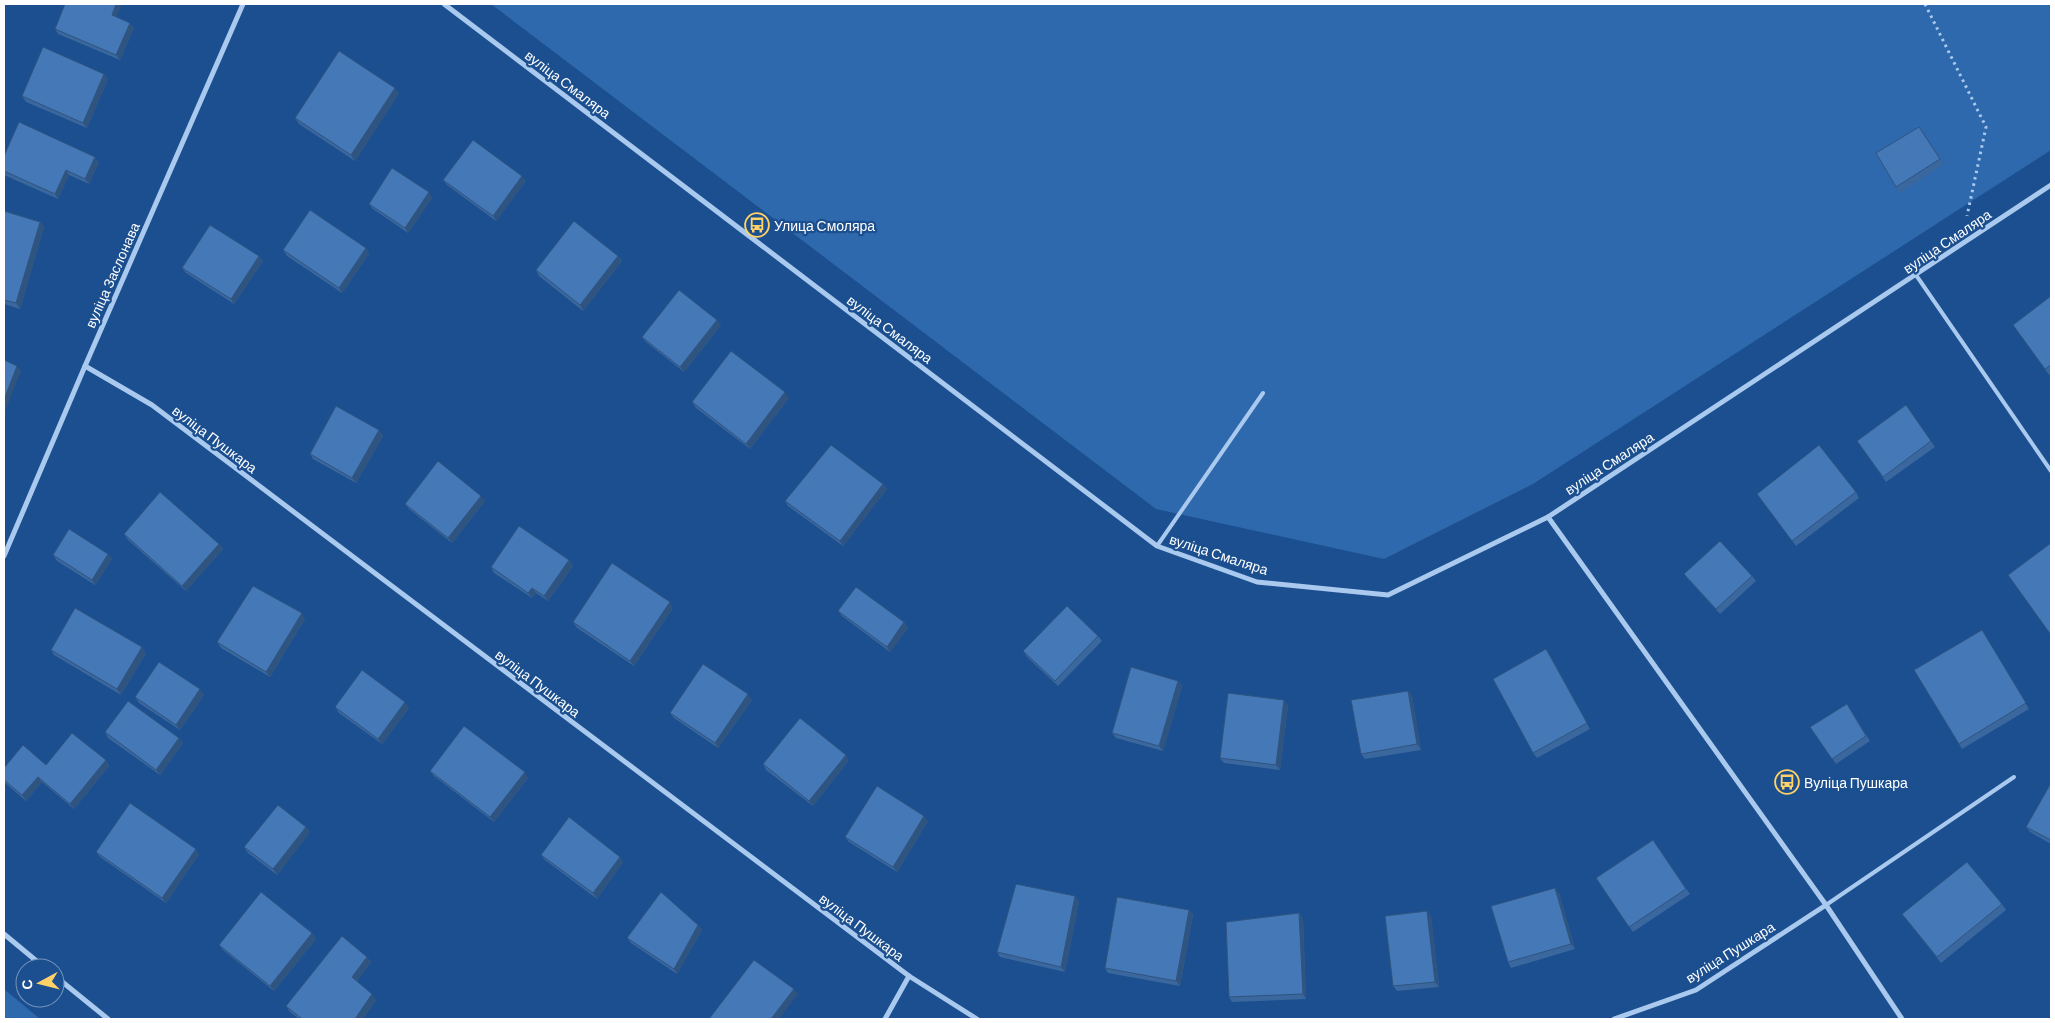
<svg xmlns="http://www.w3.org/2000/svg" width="2055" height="1023" font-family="Barlow,sans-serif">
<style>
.green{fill:#2e69ad}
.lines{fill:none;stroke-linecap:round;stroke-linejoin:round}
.path{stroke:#a9c9ee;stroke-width:3;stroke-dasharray:2.5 4;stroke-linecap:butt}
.service{stroke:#a9c9ee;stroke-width:4}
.minor{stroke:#a9c9ee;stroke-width:5}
.wall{fill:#3a679d}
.shaded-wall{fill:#305480}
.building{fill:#4478b7;stroke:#305480}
.labels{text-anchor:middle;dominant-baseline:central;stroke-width:4.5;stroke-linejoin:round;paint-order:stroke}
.street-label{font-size:14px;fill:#fff;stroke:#1b4f8f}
.poi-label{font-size:14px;fill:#fff;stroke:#1b4f8f;text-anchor:start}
</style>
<rect width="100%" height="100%" fill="#1b4f8f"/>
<g class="green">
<path d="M491 4H2051V150L1533 484 1384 559 1156 509Z"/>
<path d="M4 989 40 1019H4Z"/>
</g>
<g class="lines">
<path class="path" d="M1925 4 1986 127 1967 216"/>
<g class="service">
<path d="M1916 275 2051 471"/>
<path d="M1157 546 1263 393"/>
<path d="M1826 905 2014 777"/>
</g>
<g class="minor">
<path d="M444 4 1157 546 1257 582 1388 595 1548 517 2051 185"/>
<path d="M85 366 152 405 909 976 977 1019"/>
<path d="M1548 517 1826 905 1902 1019"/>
<path d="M4 556 85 366 243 4"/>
<path d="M4 934 45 968"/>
<path d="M55 976 108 1019"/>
<path d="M885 1019 909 976"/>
<path d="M1614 1019 1696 990 1826 905"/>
</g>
</g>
<g class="wall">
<path d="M117 17 134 28 120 60 58 34 55 29Z"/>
<path d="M108 79 87 128 26 102 22 96Z"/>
<path d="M399 93 355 161 299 124 295 118Z"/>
<path d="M1923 132 1944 164 1900 193 1896 187Z"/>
<path d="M4 156 99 162 89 184 69 175 58 199 4 175Z"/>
<path d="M443 180 526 181 496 221 447 185Z"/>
<path d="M432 198 408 233 373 209 369 204Z"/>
<path d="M4 211 40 222 44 227 20 309 4 304Z"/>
<path d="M366 248 369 254 342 293 287 256 283 250Z"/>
<path d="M259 256 263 261 234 304 186 273 182 268Z"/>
<path d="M618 256 622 261 583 311 539 276 536 270Z"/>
<path d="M2051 296V373L2049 375 2013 325Z"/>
<path d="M717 320 721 325 684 372 646 342 642 337Z"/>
<path d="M789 398 750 449 696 408 692 402Z"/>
<path d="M1906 405 1935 447 1886 482 1857 441Z"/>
<path d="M379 430 383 436 356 483 313 459 310 454Z"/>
<path d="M883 484 887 489 843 546 788 506 785 501Z"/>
<path d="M1856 492 1859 498 1796 546 1757 494Z"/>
<path d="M485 501 452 543 409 509 405 504Z"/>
<path d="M124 534 219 544 223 549 186 591 128 540Z"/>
<path d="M108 554 112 559 95 585 57 561 53 555Z"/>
<path d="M569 560 573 566 548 601 536 593 532 598 494 573 491 567Z"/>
<path d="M1684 574 1752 576 1756 581 1720 614 1688 579Z"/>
<path d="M673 608 634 666 577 628 573 622Z"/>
<path d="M838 611 904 622 908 628 890 652 842 616Z"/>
<path d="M305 619 270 677 221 648 217 642Z"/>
<path d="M1985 635 2029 709 1962 749 1959 744Z"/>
<path d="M1098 636 1102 641 1058 686 1027 657 1023 651Z"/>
<path d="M51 650 146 653 121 695 54 655Z"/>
<path d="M1550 655 1590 729 1537 758 1533 753Z"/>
<path d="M1178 681 1182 686 1163 751 1116 738 1112 733Z"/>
<path d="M1408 691 1412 696 1421 750 1365 759 1361 754Z"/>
<path d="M204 695 180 730 139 703 135 697Z"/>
<path d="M752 700 718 748 674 718 670 713Z"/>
<path d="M1847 704 1870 741 1836 764 1810 727Z"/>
<path d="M1288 705 1280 770 1224 763 1220 758Z"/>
<path d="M335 707 409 708 382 744 339 713Z"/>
<path d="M105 732 179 738 183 743 160 775 108 738Z"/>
<path d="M106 760 109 766 74 809 42 782 26 801 4 782V768Z"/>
<path d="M849 760 813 806 766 770 763 764Z"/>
<path d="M430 771 528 778 494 822 434 776Z"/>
<path d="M2051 783V844L2030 832 2026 827Z"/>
<path d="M928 821 897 872 849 842 845 837Z"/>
<path d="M310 832 277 875 248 853 244 847Z"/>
<path d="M1653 840 1690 894 1633 932 1596 878Z"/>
<path d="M96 852 199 854 166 903 100 857Z"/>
<path d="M541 855 620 857 623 862 597 899 545 860Z"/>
<path d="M1559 893 1575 949 1511 968 1508 962Z"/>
<path d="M1075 896 1079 902 1065 972 1000 957 997 952Z"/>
<path d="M2002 904 2006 910 1941 963 1902 914Z"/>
<path d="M1189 910 1193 915 1180 986 1108 973 1105 968Z"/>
<path d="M1299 913 1303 919 1306 999 1232 1002 1229 997Z"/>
<path d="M1431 916 1439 987 1397 991 1393 986Z"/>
<path d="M698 925 702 930 677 974 631 943 627 938Z"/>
<path d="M312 933 316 939 274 991 223 950 219 945Z"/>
<path d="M367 957 371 962 357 981 376 1000 363 1019H299L290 1012 286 1006Z"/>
</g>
<g class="shaded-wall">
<path d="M116 4H122L115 20 112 15Z"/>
<path d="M130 23 134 28 120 60 116 55Z"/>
<path d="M104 74 108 79 87 128 83 123Z"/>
<path d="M395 88 399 93 355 161 351 155Z"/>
<path d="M95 157 99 162 89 184 85 179Z"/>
<path d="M66 170 69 175 58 199 55 194Z"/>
<path d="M522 176 526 181 496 221 493 216Z"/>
<path d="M429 192 432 198 408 233 405 228Z"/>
<path d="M40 222 44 227 20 309 16 303Z"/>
<path d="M366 248 369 254 342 293 339 288Z"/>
<path d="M259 256 263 261 234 304 231 299Z"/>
<path d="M618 256 622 261 583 311 580 305Z"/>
<path d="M717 320 721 325 684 372 680 367Z"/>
<path d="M17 366 21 371 4 414V400Z"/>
<path d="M785 392 789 398 750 449 746 444Z"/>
<path d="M379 430 383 436 356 483 352 478Z"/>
<path d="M883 484 887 489 843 546 840 541Z"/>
<path d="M481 496 485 501 452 543 448 538Z"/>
<path d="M219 544 223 549 186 591 182 586Z"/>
<path d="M108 554 112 559 95 585 92 580Z"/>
<path d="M569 560 573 566 548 601 544 596Z"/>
<path d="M532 588 536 593 532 598 528 593Z"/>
<path d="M670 602 673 608 634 666 630 661Z"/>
<path d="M302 613 305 619 270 677 266 672Z"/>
<path d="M904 622 908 628 890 652 887 647Z"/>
<path d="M142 647 146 653 121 695 117 689Z"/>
<path d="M1546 649 1550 655 1590 729 1587 723Z"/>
<path d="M1178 681 1182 686 1163 751 1159 746Z"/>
<path d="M200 689 204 695 180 730 176 725Z"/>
<path d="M1408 691 1412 696 1421 750 1417 744Z"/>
<path d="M748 694 752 700 718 748 715 743Z"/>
<path d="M1284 700 1288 705 1280 770 1276 765Z"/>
<path d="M405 702 409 708 382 744 378 739Z"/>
<path d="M179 738 183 743 160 775 156 770Z"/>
<path d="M846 755 849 760 813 806 809 801Z"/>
<path d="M106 760 109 766 74 809 70 804Z"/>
<path d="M525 772 528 778 494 822 490 817Z"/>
<path d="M38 777 42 782 26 801 22 795Z"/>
<path d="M924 816 928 821 897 872 893 867Z"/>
<path d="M306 827 310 832 277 875 273 869Z"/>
<path d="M196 849 199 854 166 903 162 898Z"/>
<path d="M620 857 623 862 597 899 593 893Z"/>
<path d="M1555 888 1559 893 1575 949 1571 944Z"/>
<path d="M1075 896 1079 902 1065 972 1061 967Z"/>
<path d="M1189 910 1193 915 1180 986 1176 981Z"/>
<path d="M1427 911 1431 916 1439 987 1435 982Z"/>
<path d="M1299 913 1303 919 1306 999 1303 994Z"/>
<path d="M698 925 702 930 677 974 674 969Z"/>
<path d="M312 933 316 939 274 991 270 986Z"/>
<path d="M367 957 371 962 356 982 352 977Z"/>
<path d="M794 989 798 994 779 1019H771Z"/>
<path d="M372 994 376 1000 363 1019H355Z"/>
</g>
<g class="building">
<path d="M65 4H116L112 15 130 23 116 55 55 29Z"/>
<path d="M43 47 104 74 83 123 22 96Z"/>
<path d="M339 51 395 88 351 155 295 118Z"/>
<path d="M19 122 95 157 85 179 66 170 55 194 4 171V156Z"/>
<path d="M1919 127 1940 159 1896 187 1876 153Z"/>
<path d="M473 140 522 176 493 216 443 180Z"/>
<path d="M392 168 429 192 405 228 369 204Z"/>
<path d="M310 210 366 248 339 288 283 250Z"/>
<path d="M4 211 40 222 16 303 4 300Z"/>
<path d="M574 221 618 256 580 305 536 270Z"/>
<path d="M210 225 259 256 231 299 182 268Z"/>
<path d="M679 290 717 320 680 367 642 337Z"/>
<path d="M2051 296V365L2045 369 2013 325Z"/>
<path d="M731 351 785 392 746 444 692 402Z"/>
<path d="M4 360 17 366 4 400Z"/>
<path d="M1906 405 1931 441 1883 477 1857 441Z"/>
<path d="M336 406 379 430 352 478 310 454Z"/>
<path d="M831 445 883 484 840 541 785 501Z"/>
<path d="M1819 445 1856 492 1792 541 1757 494Z"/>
<path d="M438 461 481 496 448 538 405 504Z"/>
<path d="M160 492 219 544 182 586 124 534Z"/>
<path d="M519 526 569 560 544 596 532 588 528 593 491 567Z"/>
<path d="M69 529 108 554 92 580 53 555Z"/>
<path d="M1720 541 1752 576 1716 609 1684 574Z"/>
<path d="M2051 543V635L2008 575Z"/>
<path d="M612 563 670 602 630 661 573 622Z"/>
<path d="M253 586 302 613 266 672 217 642Z"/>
<path d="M856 587 904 622 887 647 838 611Z"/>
<path d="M1067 606 1098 636 1055 681 1023 651Z"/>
<path d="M75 608 142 647 117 689 51 650Z"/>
<path d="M1982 630 2026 703 1959 744 1914 670Z"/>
<path d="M1546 649 1587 723 1533 753 1493 679Z"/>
<path d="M159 662 200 689 176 725 135 697Z"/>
<path d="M703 664 748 694 715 743 670 713Z"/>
<path d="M1131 667 1178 681 1159 746 1112 733Z"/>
<path d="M362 670 405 702 378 739 335 707Z"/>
<path d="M1408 691 1417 744 1361 754 1351 700Z"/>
<path d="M1228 693 1284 700 1276 765 1220 758Z"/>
<path d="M128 701 179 738 156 770 105 732Z"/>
<path d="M1847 704 1866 736 1832 759 1810 727Z"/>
<path d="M800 718 846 755 809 801 763 764Z"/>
<path d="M464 726 525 772 490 817 430 771Z"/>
<path d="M72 733 106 760 70 804 38 777 22 795 4 780V768L23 745 46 765Z"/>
<path d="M2051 783V840L2026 827Z"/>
<path d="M877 786 924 816 893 867 845 837Z"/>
<path d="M130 803 196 849 162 898 96 852Z"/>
<path d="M278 805 306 827 273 869 244 847Z"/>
<path d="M569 817 620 857 593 893 541 855Z"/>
<path d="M1653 840 1686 889 1629 927 1596 878Z"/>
<path d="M1967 862 2002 904 1937 957 1902 914Z"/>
<path d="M1016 884 1075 896 1061 967 997 952Z"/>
<path d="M1555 888 1571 944 1508 962 1491 906Z"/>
<path d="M261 892 312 933 270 986 219 945Z"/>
<path d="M661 892 698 925 674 969 627 938Z"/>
<path d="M1117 897 1189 910 1176 981 1105 968Z"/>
<path d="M1427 911 1435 982 1393 986 1385 916Z"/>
<path d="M1299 913 1303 994 1229 997 1226 922Z"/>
<path d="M342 936 367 957 352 977 372 994 355 1019H302L286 1006Z"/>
<path d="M754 960 794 989 771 1019H709Z"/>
</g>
<defs>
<g id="bus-ring" transform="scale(1.25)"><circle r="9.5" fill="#1b4f8f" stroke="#ffd166" stroke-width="1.5"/><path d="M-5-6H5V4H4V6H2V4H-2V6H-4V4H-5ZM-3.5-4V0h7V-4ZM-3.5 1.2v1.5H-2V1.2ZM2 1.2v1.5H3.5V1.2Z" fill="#ffd166"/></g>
</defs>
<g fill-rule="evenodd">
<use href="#bus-ring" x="757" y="225"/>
<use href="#bus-ring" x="1787" y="782"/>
</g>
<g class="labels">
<g class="street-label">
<text transform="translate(568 84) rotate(37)">вуліца Смаляра</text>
<text transform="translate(1947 241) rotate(-34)">вуліца Смаляра</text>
<text transform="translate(112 275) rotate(-66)">вуліца Заслонава</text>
<text transform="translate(890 329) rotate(37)">вуліца Смаляра</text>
<text transform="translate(215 439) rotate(37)">вуліца Пушкара</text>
<text transform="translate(1609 463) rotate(-33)">вуліца Смаляра</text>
<text transform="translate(1219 554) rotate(18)">вуліца Смаляра</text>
<text transform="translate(538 683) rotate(37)">вуліца Пушкара</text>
<text transform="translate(862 927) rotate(37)">вуліца Пушкара</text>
<text transform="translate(1730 952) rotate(-32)">вуліца Пушкара</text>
</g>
<g class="poi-label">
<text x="774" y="225">Улица Смоляра</text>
<text x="1804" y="782">Вуліца Пушкара</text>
</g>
</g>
<rect width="2055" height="1023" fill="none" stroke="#ffffff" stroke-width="10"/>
<g transform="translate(40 983) rotate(263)"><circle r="24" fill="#1b4f8f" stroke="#7695bc"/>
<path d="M0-4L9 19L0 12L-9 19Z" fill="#ffd166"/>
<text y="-8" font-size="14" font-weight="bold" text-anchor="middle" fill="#ffffff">С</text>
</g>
</svg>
